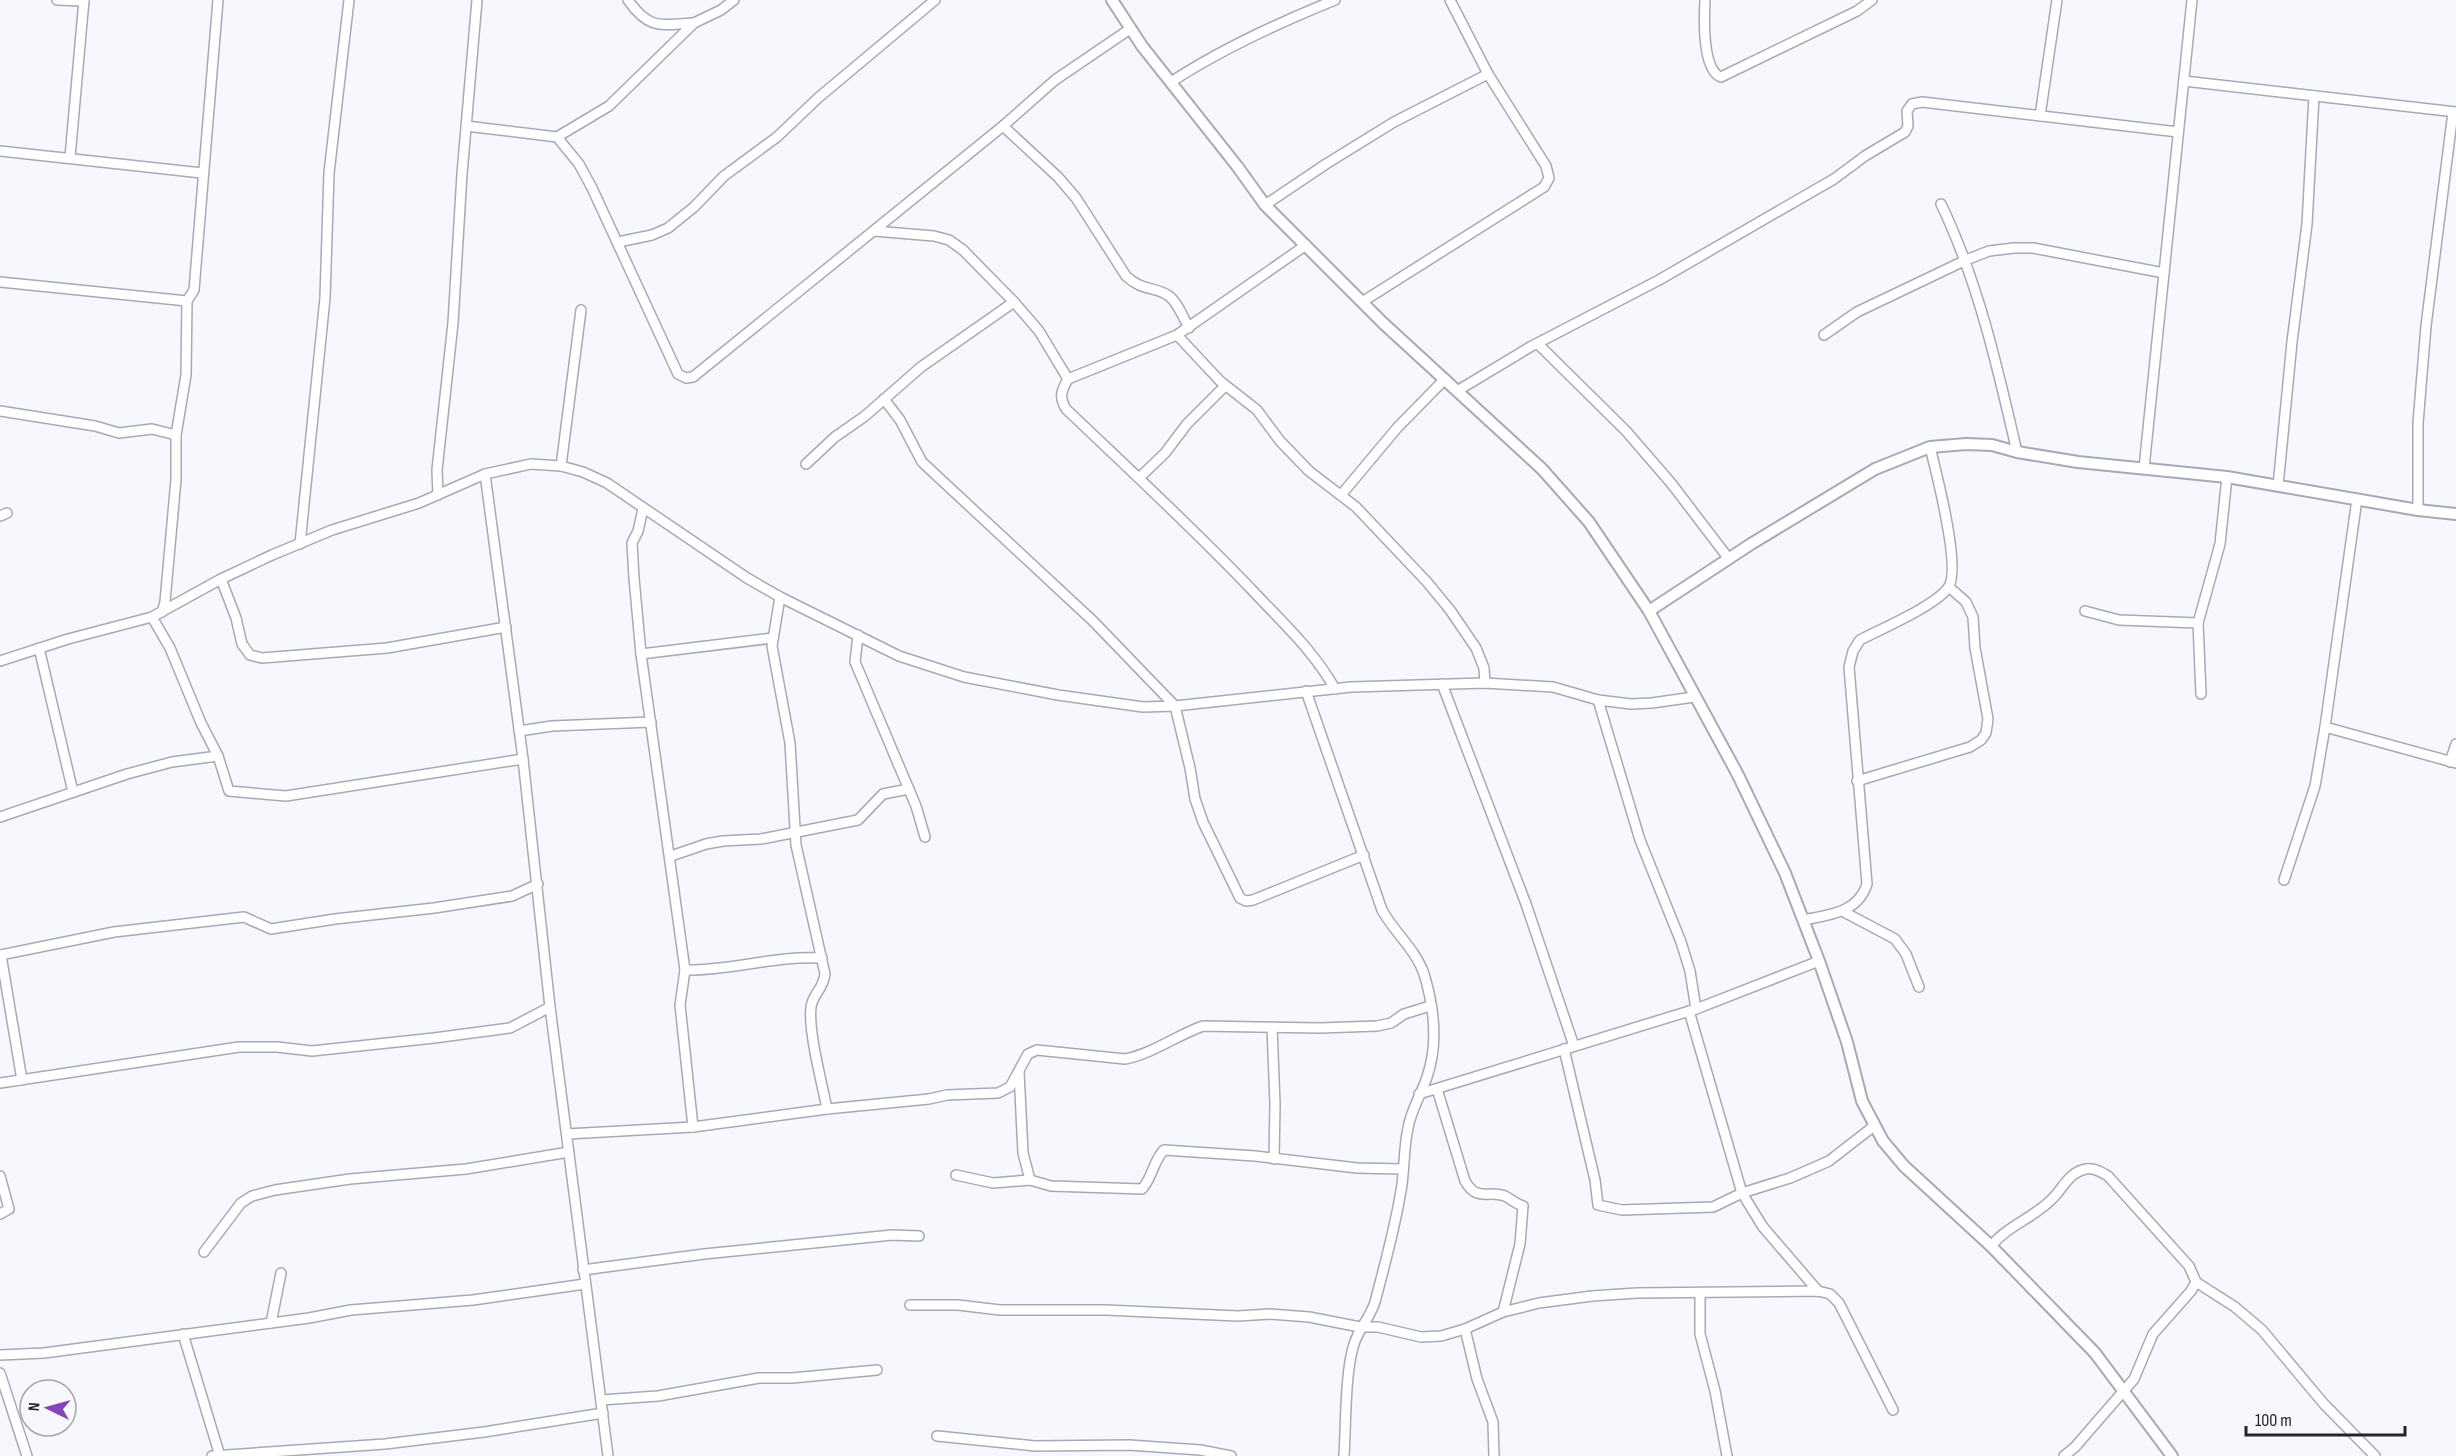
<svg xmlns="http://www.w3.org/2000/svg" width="2456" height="1456" font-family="'Sofia Sans Condensed',sans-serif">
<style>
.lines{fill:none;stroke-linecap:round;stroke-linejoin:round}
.minor-casing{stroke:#a7aab4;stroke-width:12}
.tertiary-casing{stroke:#a7aab4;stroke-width:14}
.minor{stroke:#fff;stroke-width:9}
.tertiary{stroke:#fff;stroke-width:10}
</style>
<rect width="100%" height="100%" fill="#f6f8fe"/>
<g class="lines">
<g class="minor-casing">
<g id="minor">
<path d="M57 0 84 1"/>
<path d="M628 0C649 30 660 25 694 23"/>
<path d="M1705 0C1704 18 1702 70 1721 77L1857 11 1872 0"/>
<path d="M2184 81 2456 112"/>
<path d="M1171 82C1223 48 1278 23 1335 0"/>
<path d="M2040 116 2057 0"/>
<path d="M466 126 557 137 579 164 592 188 678 374 686 378 693 377 1003 126 1055 80 1130 29"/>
<path d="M1003 126 1058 177 1076 198 1126 276C1143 292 1155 286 1169 296 1178 303 1183 317 1189 328"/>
<path d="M557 137 609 106 694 23 721 10 734 0"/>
<path d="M0 151 202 173"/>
<path d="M70 157 84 0"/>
<path d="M1941 204C1978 281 1998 369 2017 452"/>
<path d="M1265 205 1326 164 1394 122 1488 74"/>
<path d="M874 231 934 236 949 240 963 250 1014 302 1039 331 1068 379"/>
<path d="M618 242 652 235 668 228 694 207 724 176 777 137 818 98 935 0"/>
<path d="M1306 245 1177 335 1068 379C1061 391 1059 397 1066 409 1129 469 1193 528 1253 591 1282 622 1314 651 1335 689"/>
<path d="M0 282 187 301"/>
<path d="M1362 302 1544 187 1549 178 1546 166 1488 74 1450 0"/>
<path d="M1177 335 1220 381 1257 410 1280 441 1309 471 1356 507 1427 582 1450 610 1476 648 1484 668 1485 683"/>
<path d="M1824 335 1857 312 1966 260 1989 251 2014 248H2033L2164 273"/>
<path d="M1538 344 1626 431 1671 483 1729 559"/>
<path d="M1457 391 1530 347 1659 280 1834 179 1865 156 1905 132 1908 126 1907 111 1912 104 1922 102 2178 132"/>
<path d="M884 399 900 420 922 462 1093 621 1175 706 1190 768 1195 799 1203 822 1240 898 1246 901 1253 900 1364 855"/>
<path d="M0 411 95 426 119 433 152 429 176 435"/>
<path d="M806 464 835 437 865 416 921 367 1014 302"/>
<path d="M561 466 581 310"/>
<path d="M2144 468 2192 0"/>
<path d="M485 474 523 759 550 1007 608 1456"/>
<path d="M1139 478 1165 453 1187 424 1225 386"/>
<path d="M2278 486 2292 342 2307 224 2314 96"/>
<path d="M438 495 437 470 453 323 462 174 477 0"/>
<path d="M1341 495 1397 428 1445 379"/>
<path d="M643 509 638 531 632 543 634 578 641 654 685 970 680 1005 693 1127"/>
<path d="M2418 510V423L2426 326 2453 112"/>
<path d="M0 516 7 513"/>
<path d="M300 544 325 298 329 173 349 0"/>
<path d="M221 579 236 618 242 644 250 655 262 658 387 648 506 627"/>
<path d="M780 597 772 646 790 743 796 845 825 974C823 990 813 993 811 1007 808 1031 822 1083 827 1109"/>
<path d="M2085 611 2119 620 2198 623"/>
<path d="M162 612 165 602 176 479V435L186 375 187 301 194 290 218 0"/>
<path d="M152 617 170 648 201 723 218 756 229 791 286 796 523 759"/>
<path d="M858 635 855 662 916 806 925 837"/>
<path d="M39 648 73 792"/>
<path d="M641 654 773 638"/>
<path d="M0 661 68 639 152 617 221 579 272 555 332 530 419 503 485 474 531 464 561 466 583 472 607 483 747 578 780 597 899 656 964 677 1058 695 1143 707 1175 706 1351 687 1485 683 1553 687 1598 700 1631 704 1652 703 1694 697"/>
<path d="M1442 684 1526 904 1574 1046"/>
<path d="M1306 691 1382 910C1394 932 1416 950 1424 974 1434 1007 1438 1045 1427 1077 1421 1095 1411 1110 1408 1128 1403 1150 1405 1174 1400 1196 1394 1232 1384 1267 1375 1302 1370 1318 1359 1328 1354 1344 1345 1372 1346 1424 1344 1456"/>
<path d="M2201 694 2198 623 2220 544 2227 477"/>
<path d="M1598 700 1640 840 1681 942 1690 971 1696 1009"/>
<path d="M2325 727 2456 763"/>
<path d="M519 731 552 726 651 722"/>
<path d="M2450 762 2456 744"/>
<path d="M1857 781 1970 747 1981 740 1986 733 1988 719 1975 648 1973 617 1966 602 1949 587"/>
<path d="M0 817 127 774 172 762 218 756"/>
<path d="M671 856 706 844 723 841 761 839 858 820 883 794 909 789"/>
<path d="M2284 880 2315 786 2325 727 2357 499"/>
<path d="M1844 912 1895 939 1906 954 1919 987"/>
<path d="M1803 920C1829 915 1858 913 1867 884L1849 667 1853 651 1860 640C1883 628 1933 607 1948 588 1962 570 1936 472 1930 447"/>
<path d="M0 955 114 932 244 917 271 929 335 919 434 908 512 896 538 884"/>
<path d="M1 955 22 1080"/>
<path d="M685 970C731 971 776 955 822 958"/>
<path d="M1689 1011 1742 1193 1763 1227 1818 1291"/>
<path d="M1272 1027 1275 1104 1274 1159"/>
<path d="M1564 1049 1595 1180 1598 1205 1622 1210 1713 1207 1742 1193 1790 1178 1829 1161 1874 1126"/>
<path d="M1019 1072 1023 1153 1030 1180"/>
<path d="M0 1083 239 1047H277L312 1051 434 1038 510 1028 550 1007"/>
<path d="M1437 1089 1465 1181C1477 1202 1487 1190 1505 1196 1511 1199 1516 1204 1523 1206L1520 1244 1503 1312"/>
<path d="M1419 1094 1696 1009 1819 961"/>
<path d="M567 1134 693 1127 827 1109 929 1099 947 1095 998 1093 1010 1087 1028 1054 1037 1050 1125 1059C1152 1054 1177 1035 1203 1026L1320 1028 1377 1026 1391 1023 1404 1014 1430 1006"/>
<path d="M956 1175 993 1183 1030 1180 1051 1186 1142 1189C1153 1177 1153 1161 1164 1150L1255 1156 1357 1168 1403 1169"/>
<path d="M0 1176 9 1209 0 1214"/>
<path d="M1991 1246C2008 1225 2036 1217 2054 1197 2064 1186 2070 1172 2086 1169 2095 1168 2101 1172 2108 1176L2189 1266 2196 1282 2191 1291 2153 1334 2134 1379 2075 1447 2064 1456"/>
<path d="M204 1252 241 1203 252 1196 275 1190 350 1179 466 1169 569 1152"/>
<path d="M583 1270 704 1254 892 1235 919 1236"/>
<path d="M2196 1282 2235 1307 2262 1330 2324 1404 2375 1456"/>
<path d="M1700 1293V1334L1715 1391 1727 1456"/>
<path d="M910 1305H958L1000 1310H1106L1238 1316 1270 1314 1309 1317 1360 1327H1378L1421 1337 1441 1336 1465 1329 1503 1312 1539 1303 1592 1296 1637 1293 1818 1291 1830 1294 1839 1303 1893 1410"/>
<path d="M271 1323 281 1273"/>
<path d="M1465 1329 1477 1379 1493 1422 1494 1456"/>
<path d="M183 1334 220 1456"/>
<path d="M0 1355 44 1353 309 1318 351 1310 473 1300 585 1284"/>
<path d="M0 1373 27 1456"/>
<path d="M601 1400 658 1396 759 1378H792L877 1370"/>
<path d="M937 1436 1035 1446 1129 1445 1200 1450 1231 1456"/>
<path d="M212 1456 385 1444 484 1432 603 1413"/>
</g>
</g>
<g class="tertiary-casing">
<g id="tertiary">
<path d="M1112 0 1142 46 1237 166 1265 205 1383 323 1542 469 1589 522 1649 611 1738 775 1785 873 1819 961 1847 1042 1862 1101 1883 1141 1904 1166 1991 1246 2095 1353 2172 1456"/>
<path d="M1649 611 1751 544 1875 469 1930 447 1966 444 1992 445 2017 452 2078 462 2227 477 2418 510 2456 514"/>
</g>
</g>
<use href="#minor" class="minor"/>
<use href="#tertiary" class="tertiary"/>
</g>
<g transform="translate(48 1408) rotate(275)"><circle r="28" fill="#f6f8fe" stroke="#a2a4a9" stroke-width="1.5"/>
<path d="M0-4.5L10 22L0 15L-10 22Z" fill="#8544b8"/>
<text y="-9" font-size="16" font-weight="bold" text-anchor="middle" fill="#242529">N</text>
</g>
<path d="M2246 1426v9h159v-9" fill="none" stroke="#242529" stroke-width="3"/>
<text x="2255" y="1426" font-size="18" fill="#242529" stroke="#f6f8fe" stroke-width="4.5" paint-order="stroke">100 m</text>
</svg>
